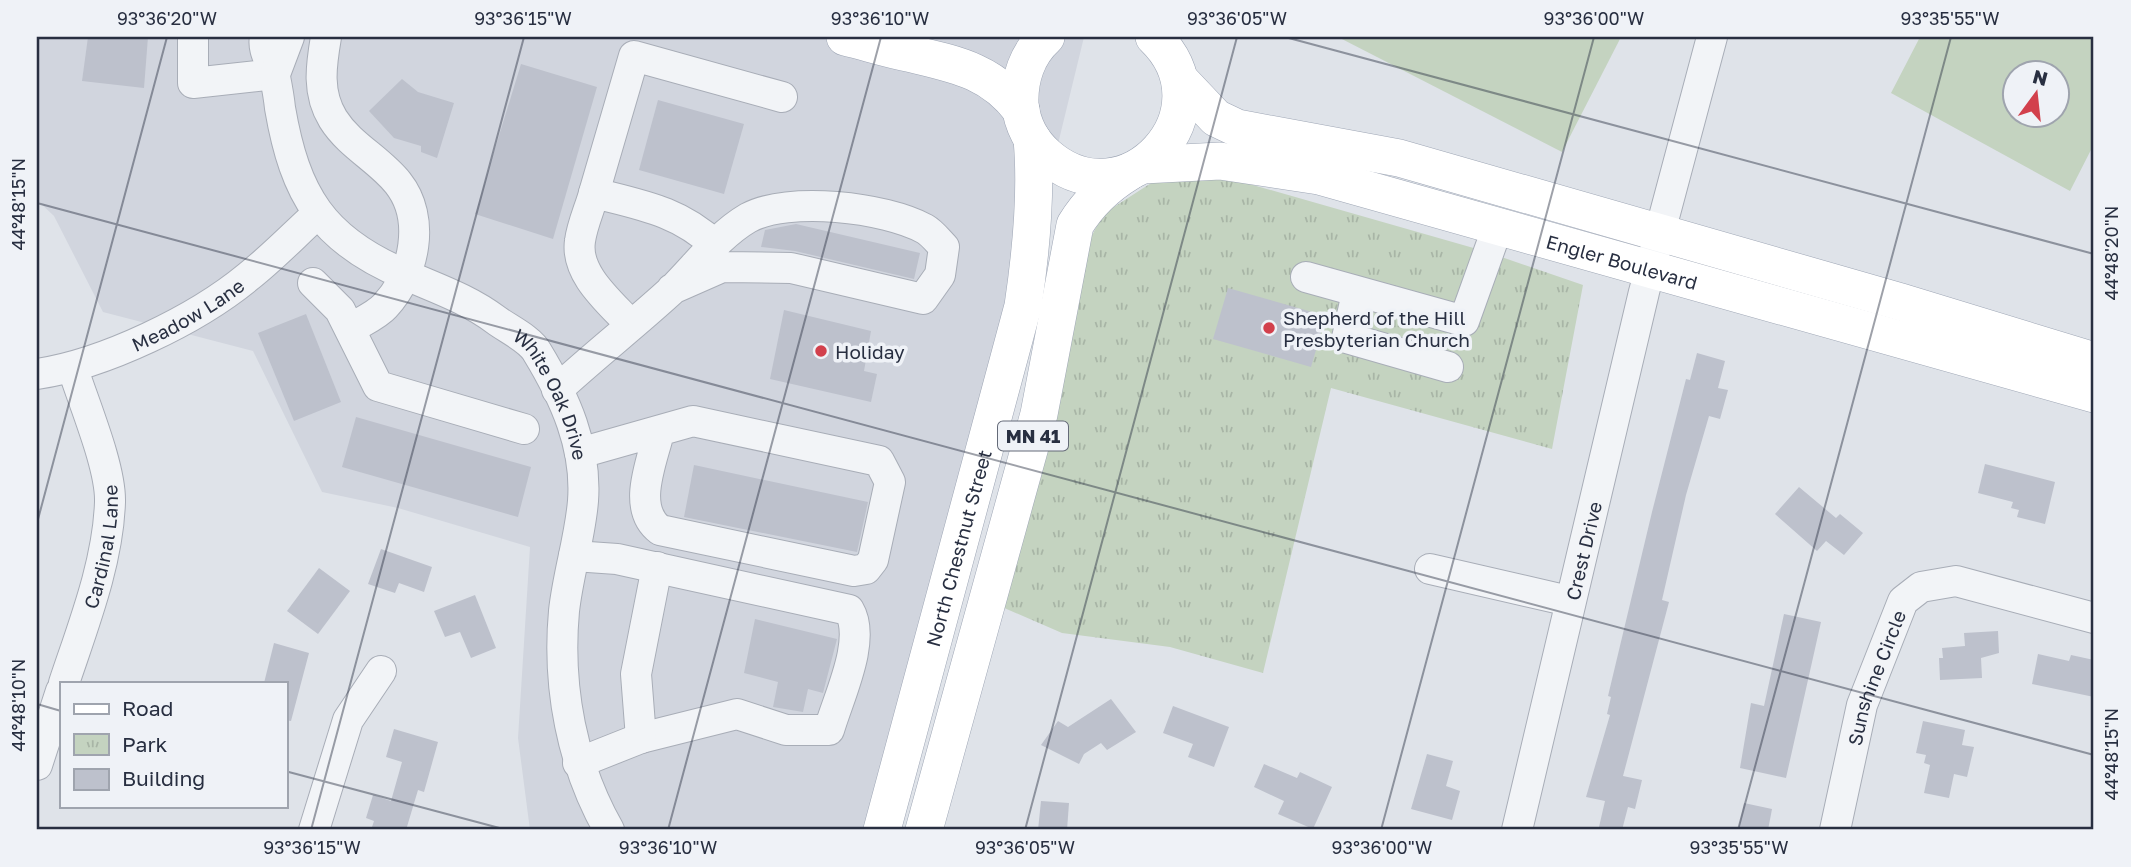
<svg xmlns="http://www.w3.org/2000/svg" width="2131" height="867" font-family="'Golos Text',sans-serif">
<style>
.built{fill:#d1d5de}
.park{fill:url(#park-tufts)}
.garden{fill:#c4d3c0;fill-rule:evenodd}
.building{fill:#bdc1cc}
.lines{fill:none;stroke-linecap:round;stroke-linejoin:round}
.minor-casing{stroke:#a8adb7;stroke-width:32}
.major-casing{stroke:#9ea6b5;stroke-width:38}
.minor{stroke:#f2f4f7;stroke-width:30}
.major{stroke:#fff;stroke-width:37}
.ticks{fill:none;stroke:#282f41;stroke-width:2;stroke-opacity:0.45}
.poi-dot{fill:#d2404c;stroke:#eff2f7;stroke-width:2.5}
.labels{text-anchor:middle;dominant-baseline:central;stroke-width:7;stroke-linejoin:round;paint-order:stroke}
.shield{fill:#eff2f7;stroke:#646a78;stroke-width:2}
.shield-label{font-size:18px;font-weight:bold;fill:#282f41}
.street-label{font-size:19px;fill:#282f41;stroke:#eff2f7}
.poi-label{font-size:19px;fill:#282f41;stroke:#eff2f7;text-anchor:start}
.neatline{fill:none;stroke:#282f41;stroke-width:2.5}
.ticks-label{font-size:18px;text-anchor:middle;fill:#282f41}
</style>
<defs>
<pattern id="park-tufts" width="24" height="20" patternUnits="userSpaceOnUse" patternTransform="scale(1.75)"><rect width="24" height="20" fill="#c4d3c0"/><path d="M3 7l-1-3M5 7V3M7 7l1-3M15 17l-1-3M17 17v-4M19 17l1-3" fill="none" stroke="#a8b5a6"/></pattern>
</defs>
<rect width="100%" height="100%" fill="#dfe3e9"/>
<path class="built" d="M37 37H1084L989 428 883 830H530L518 738 530 547 398 508 322 492 253 351 103 312 54 216 37 200Z"/>
<path class="park" d="M1204 171 1484 251 1583 285 1552 449 1331 388 1263 673 1170 647 1062 633 1002 607 1080 259 1103 214 1159 178Z"/>
<g class="garden">
<path d="M1338 37H1621L1562 152Z"/>
<path d="M1920 37H2094V144L2070 191 1891 93ZM2016 74H2058V116H2016Z"/>
</g>
<g class="building">
<path d="M88 37H148L144 88 82 81Z"/>
<path d="M521 64 597 87 553 239 475 214Z"/>
<path d="M402 79 418 92 454 103 437 158 421 152V146L394 138 369 111Z"/>
<path d="M658 100 744 124 724 194 639 170Z"/>
<path d="M796 224 920 253 914 279 795 251 761 247 765 230Z"/>
<path d="M1228 288 1326 316 1311 367 1213 339Z"/>
<path d="M784 310 871 331 864 371 877 374 871 402 770 379Z"/>
<path d="M306 314 341 402 294 421 258 333Z"/>
<path d="M1697 353 1725 361 1718 388 1728 390 1720 419 1709 416 1686 495 1662 600 1669 602 1623 776 1642 780 1635 809 1628 807 1622 830H1613L1599 827 1605 801 1586 797 1610 715 1607 714 1611 697 1608 696 1652 512 1686 379 1690 380Z"/>
<path d="M356 417 531 467 518 517 342 467Z"/>
<path d="M1985 464 2055 482 2045 524 2017 517 2019 510 2011 508 2013 502 1978 493Z"/>
<path d="M694 465 868 502 857 552 684 517Z"/>
<path d="M1799 487 1836 518 1840 514 1863 533 1844 555 1826 541 1817 551 1775 514Z"/>
<path d="M381 549 432 567 424 592 399 583 395 593 368 584Z"/>
<path d="M319 568 350 591 318 634 287 611Z"/>
<path d="M475 595 496 648 471 658 460 632 445 637 434 611Z"/>
<path d="M1784 614 1821 622 1786 778 1740 768 1751 703 1764 706Z"/>
<path d="M755 619 837 639 823 693 808 689 803 712 773 707 778 682 744 673Z"/>
<path d="M1998 631 1999 653 1981 658 1982 678 1940 680 1939 658H1943L1942 648 1965 646 1964 633Z"/>
<path d="M274 643 309 653 291 721 285 720V683H264Z"/>
<path d="M2038 654 2069 661 2071 655 2094 660V697L2032 684Z"/>
<path d="M1111 699 1136 732 1107 750 1101 743 1084 754 1079 764 1041 745 1058 721 1068 727Z"/>
<path d="M1173 706 1229 727 1214 767 1188 757 1193 744 1163 733Z"/>
<path d="M1923 721 1965 730 1962 745 1974 747 1967 777 1954 774 1949 798 1924 793 1930 765 1924 763 1926 755 1916 753Z"/>
<path d="M394 729 438 742 424 792 418 790 406 830H371L374 821 366 818 373 795 391 801 402 762 386 757Z"/>
<path d="M1427 754 1453 761 1446 786 1460 791 1452 820 1411 809Z"/>
<path d="M1264 764 1297 778 1300 772 1332 787 1313 829 1278 814 1284 801 1254 787Z"/>
<path d="M1041 801 1069 803 1067 830H1038Z"/>
<path d="M1744 803 1772 809 1768 830H1738Z"/>
</g>
<g class="lines">
<g class="minor-casing">
<g id="minor">
<path d="M193 37V83L275 74"/>
<path id="s1" d="M265 37C262 51 272 63 275 77 277 87 279 98 280 108 295 195 322 240 406 275 438 289 468 299 496 320 508 329 530 339 537 352 565 398 587 447 583 501 580 538 568 574 564 611 557 687 572 765 609 830"/>
<path d="M326 37C321 66 317 93 333 119 350 146 379 159 398 183 426 218 415 274 385 306 377 315 361 322 350 329"/>
<path d="M275 74 289 37"/>
<path d="M594 193 634 56 782 97"/>
<path d="M1306 277 1464 321 1498 226"/>
<path d="M313 283 340 310 378 386 524 429"/>
<path d="M1357 293 1347 338 1448 367"/>
<path d="M630 324C610 302 575 274 580 241 582 225 590 208 594 193 641 205 679 211 715 245"/>
<path id="s2" d="M37 374C104 364 196 320 249 276 273 257 294 235 316 215"/>
<path d="M557 390C595 355 636 323 674 288 697 265 719 235 748 218 788 196 885 207 925 229 932 233 938 241 944 247L940 275 923 299 791 268 722 267 672 289"/>
<path d="M580 453 693 421 879 461 890 482 873 560 866 569 854 571 660 530C631 508 652 462 659 432"/>
<path d="M574 556 617 559 849 610C867 640 838 698 829 730H786L737 714 641 738 578 763"/>
<path d="M1430 569 1569 601"/>
<path id="s3" d="M64 683C83 626 108 563 110 502 111 467 84 404 73 369"/>
<path d="M641 738 636 674 657 567"/>
<path d="M37 765 61 691"/>
<path d="M314 830 348 720 381 671"/>
<path id="s4" d="M1517 830 1644 292 1712 37"/>
<path id="s5" d="M1835 830 1862 705 1903 601 1921 587 1956 581 2094 618"/>
</g>
</g>
<g class="major-casing">
<g id="major">
<path d="M845 37C866 42 887 49 908 53 954 64 991 70 1021 110"/>
<path d="M1046 37C1027 54 1019 79 1020 104 1022 124 1032 143 1047 156 1126 225 1231 111 1154 37"/>
<path d="M1180 80 1216 118 1237 128 1399 158 1901 302 2094 361"/>
<path id="s6" d="M1143 165 1220 161 1319 176 2094 394"/>
<path id="s7" d="M882 830 1023 306C1031 252 1037 193 1032 139"/>
<path d="M924 830 1039 414 1075 225C1089 202 1106 186 1129 172"/>
</g>
</g>
<use href="#minor" class="minor"/>
<use href="#major" class="major"/>
</g>
<path class="ticks" d="M1285 37 2094 254M37 203 2094 755M37 523 167 37M37 704 61 711M285 771 507 830M311 830 524 37M668 830 881 37M1025 830 1237 37M1381 830 1594 37M1738 830 1951 37"/>
<g class="poi-dot">
<circle cx="1269" cy="328" r="7"/>
<circle cx="821" cy="351" r="7"/>
</g>
<g class="labels">
<rect class="shield" x="998" y="421.5" width="70" height="29" rx="5"/>
<g class="shield-label">
<text x="1033" y="436">MN 41</text>
</g>
<g class="street-label">
<text stroke="none"><textPath href="#s6" startOffset="492">Engler Boulevard</textPath></text>
<text stroke="none"><textPath href="#s2" startOffset="163">Meadow Lane</textPath></text>
<text stroke="none"><textPath href="#s1" startOffset="492">White Oak Drive</textPath></text>
<text stroke="none"><textPath href="#s3" startOffset="142">Cardinal Lane</textPath></text>
<text stroke="none"><textPath href="#s7" startOffset="292">North Chestnut Street</textPath></text>
<text stroke="none"><textPath href="#s4" startOffset="287">Crest Drive</textPath></text>
<text stroke="none"><textPath href="#s5" startOffset="158">Sunshine Circle</textPath></text>
</g>
<g class="poi-label">
<text x="1283" y="317">Shepherd of the Hill<tspan x="1283" dy="22">Presbyterian Church</tspan></text>
<text x="835" y="351">Holiday</text>
</g>
</g>
<rect width="2131" height="867" fill="none" stroke="#eff2f7" stroke-width="77"/>
<rect x="60" y="682" width="228" height="126" fill="#eff2f7" stroke="#9fa4ae" stroke-width="2"/>
<rect x="74" y="704" width="35" height="10" fill="#ffffff" stroke="#9fa4ae" stroke-width="2"/>
<text x="122" y="716" font-size="21" fill="#282f41">Road</text>
<rect x="74" y="734" width="35" height="21" fill="url(#park-tufts)" stroke="#9fa4ae" stroke-width="2"/>
<text x="122" y="752" font-size="21" fill="#282f41">Park</text>
<rect x="74" y="769" width="35" height="21" fill="#bdc1cc" stroke="#9fa4ae" stroke-width="2"/>
<text x="122" y="786" font-size="21" fill="#282f41">Building</text>
<g transform="translate(2036 94) rotate(15)"><circle r="33" fill="#eff2f7" stroke="#9fa4ae" stroke-width="2"/>
<path d="M0-5L12 26L0 18L-12 26Z" fill="#d2404c"/>
<text y="-10" font-size="19" font-weight="bold" text-anchor="middle" fill="#282f41">N</text>
</g>
<rect x="38" y="38" width="2054" height="790" class="neatline"/>
<g class="ticks-label">
<text x="167" y="25">93°36'20"W</text>
<text x="523" y="25">93°36'15"W</text>
<text x="880" y="25">93°36'10"W</text>
<text x="1237" y="25">93°36'05"W</text>
<text x="1594" y="25">93°36'00"W</text>
<text x="1950" y="25">93°35'55"W</text>
<text transform="translate(19 204) rotate(-90)" y="6">44°48'15"N</text>
<text transform="translate(2112 253) rotate(-90)" y="6">44°48'20"N</text>
<text transform="translate(19 705) rotate(-90)" y="6">44°48'10"N</text>
<text transform="translate(2112 754) rotate(-90)" y="6">44°48'15"N</text>
<text x="312" y="854">93°36'15"W</text>
<text x="668" y="854">93°36'10"W</text>
<text x="1025" y="854">93°36'05"W</text>
<text x="1382" y="854">93°36'00"W</text>
<text x="1739" y="854">93°35'55"W</text>
</g>
</svg>
